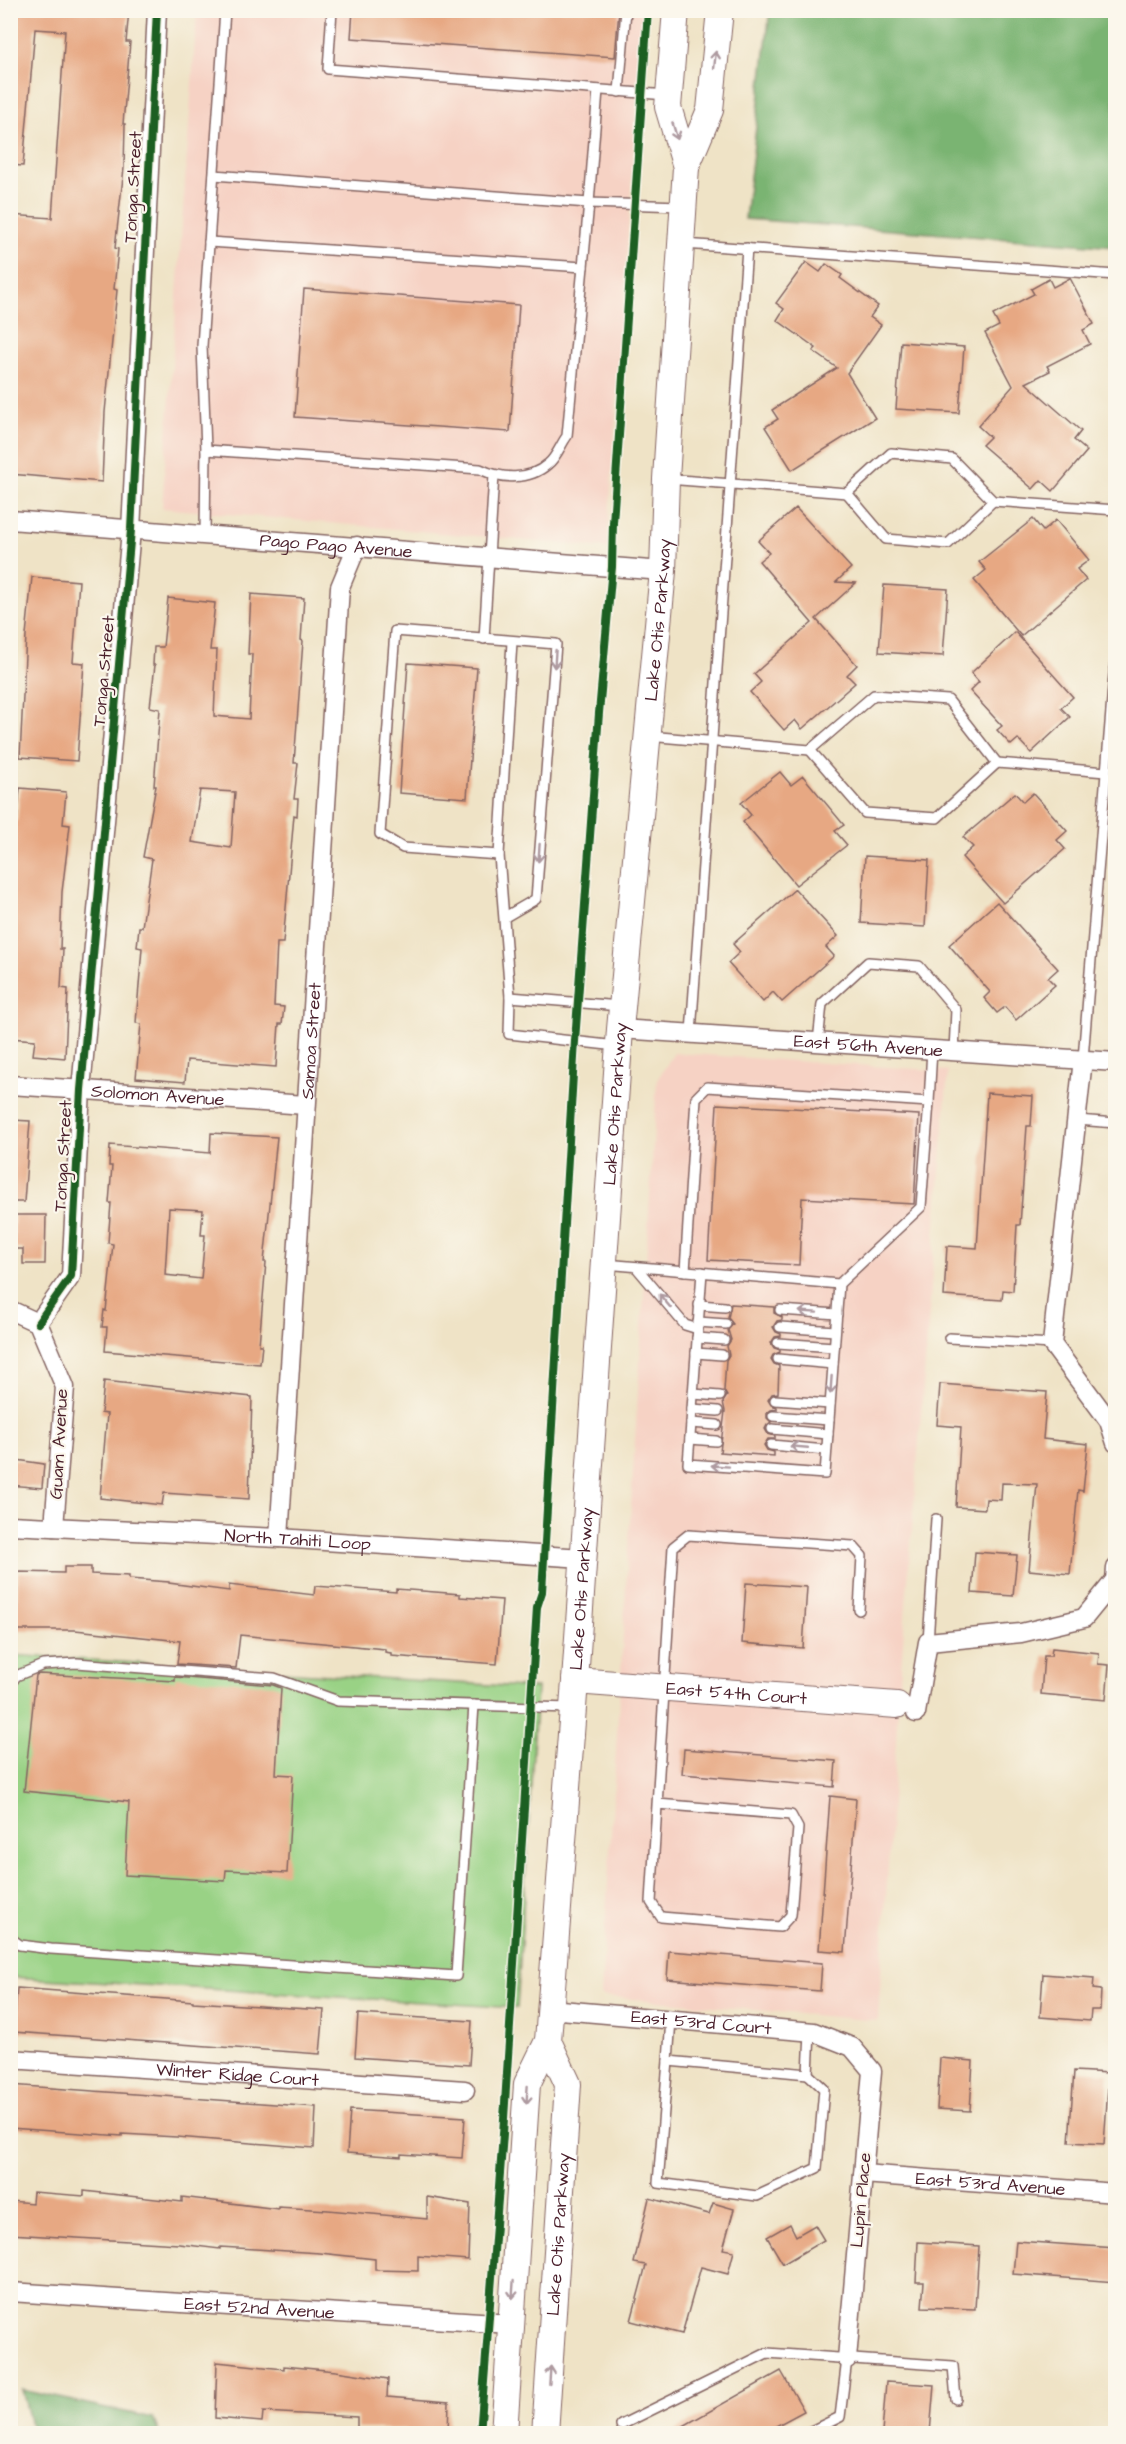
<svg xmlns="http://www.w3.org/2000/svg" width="1126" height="2444" font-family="'Architects Daughter',sans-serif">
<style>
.built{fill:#f6d2c4}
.green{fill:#99d285;stroke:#727858;stroke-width:1.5}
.forest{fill:#7ab472;stroke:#626a4e;stroke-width:1.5}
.building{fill:#e7a883;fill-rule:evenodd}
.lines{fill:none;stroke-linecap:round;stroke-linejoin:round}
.lane-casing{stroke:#846461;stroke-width:12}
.street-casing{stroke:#846461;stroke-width:21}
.secondary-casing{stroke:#846461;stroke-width:28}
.lane{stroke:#fff;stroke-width:9}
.street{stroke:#fff;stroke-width:18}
.secondary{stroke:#fff;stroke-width:26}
.cycleway-casing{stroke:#fbf7ec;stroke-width:11}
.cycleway{stroke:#1b5e20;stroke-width:8}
.oneway{stroke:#ae9aa0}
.labels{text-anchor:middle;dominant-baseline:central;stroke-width:4.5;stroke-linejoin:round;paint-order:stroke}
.street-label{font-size:18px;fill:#4a1f2b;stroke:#fbf7ec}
</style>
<rect width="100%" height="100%" fill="#fbf7ec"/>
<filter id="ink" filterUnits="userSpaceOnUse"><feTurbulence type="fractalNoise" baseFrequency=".0167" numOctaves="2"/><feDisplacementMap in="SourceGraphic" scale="12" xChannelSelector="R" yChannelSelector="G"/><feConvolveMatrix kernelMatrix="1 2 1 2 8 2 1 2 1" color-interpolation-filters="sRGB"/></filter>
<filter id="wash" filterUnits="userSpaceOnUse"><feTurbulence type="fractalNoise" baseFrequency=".008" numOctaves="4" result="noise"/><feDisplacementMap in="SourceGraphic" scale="24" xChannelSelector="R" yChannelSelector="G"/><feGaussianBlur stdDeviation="1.35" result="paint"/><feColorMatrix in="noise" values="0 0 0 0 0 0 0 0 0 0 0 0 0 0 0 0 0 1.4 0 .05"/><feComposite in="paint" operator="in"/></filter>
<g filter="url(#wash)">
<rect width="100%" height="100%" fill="#efe3c6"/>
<g class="built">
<path d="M197 11H643L607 548 162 508Z"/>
<path d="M674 1053 948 1071 899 1694 878 2021 601 1996 657 1080Z"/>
</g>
<path class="green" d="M10 1655 537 1688 517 2008 11 1977Z"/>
<g class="forest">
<path d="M770 11H1115V247L745 219Z"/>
<path d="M22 2390 153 2418 159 2433H33Z"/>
</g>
<g id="blocks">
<g class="building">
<path d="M10 10H129L126 42H130L123 124H125L124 168 115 248 118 249 114 289 117 290 105 412 102 482 10 474V215L52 218 65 31 35 29 23 166 10 165Z"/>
<path d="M353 10H619L615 57 351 38Z"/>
<path d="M806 262 820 272 826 264 842 275 840 278 878 306 870 317 881 325 847 373 875 418 792 470 765 427 778 419 772 410 837 368 813 351 816 348 777 320 784 309 776 303Z"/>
<path d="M1070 278 1094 324 1083 330 1090 344 1047 366 1050 371 1026 383 1081 431 1074 440 1087 451 1053 491 1041 480 1033 489 982 445 990 437 978 426 1013 386 985 333 999 326 993 315 1034 294 1031 289 1049 279 1053 287Z"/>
<path d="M304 289 519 305 510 432 295 417Z"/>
<path d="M901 342 964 347 959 413 896 409Z"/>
<path d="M796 508 851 568 836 582 856 583 816 619 857 665 847 675 855 683 838 698 802 729 795 720 784 730 750 692 761 682 754 674 812 623 759 561 769 553 758 541Z"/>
<path d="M1033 519 1043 531 1056 520 1089 560 1077 569 1086 580 1021 636 974 580 986 570 979 562Z"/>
<path d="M32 577 79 581 73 662 84 663 77 761 20 757 26 635Z"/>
<path d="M884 585 948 589 943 656 879 652Z"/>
<path d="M251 594 304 598 301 640 303 641 294 763H298L294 799H298L297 816 294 815 283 943H277L274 1006 284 1007 282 1024H279L276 1067 187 1060 185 1082 136 1078 141 1024 136 1023 142 948 137 947 139 927H142L152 859 143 857 156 786H154L160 709 150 707 155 665H153L154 647H163L168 598 215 603 210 650H217L214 716 249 719 252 654H248ZM200 790 235 792 231 848 192 842Z"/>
<path d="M1015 632 1073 697 1061 708 1070 717 1031 753 1018 739 1011 745 997 730 1002 726 970 691 979 682 971 673Z"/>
<path d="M408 663 477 668 467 798 399 793Z"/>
<path d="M780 772 791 785 803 776 844 825 835 831 847 845 796 885 743 822 751 815 741 803Z"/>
<path d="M20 788 66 792 63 824 70 825 62 892 60 949H63L61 988 68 989 65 1058 33 1055 35 1040 10 1038V859L13 821H17Z"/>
<path d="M1015 793 1023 802 1033 793 1067 831 1057 840 1065 849 1003 903 962 857 973 847 963 837Z"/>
<path d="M865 856 929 860 925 927 861 923Z"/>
<path d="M795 889 838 936 826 947 834 956 782 1002 773 992 763 1002 728 963 740 952 733 944Z"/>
<path d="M997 902 1058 969 1048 978 1055 985 1016 1020 1005 1007 997 1013 984 998 990 992 949 945Z"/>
<path d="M987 1093 1033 1096 1031 1126H1027L1020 1225H1017L1013 1291 1003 1290 1002 1300 944 1296 947 1246 977 1248Z"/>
<path d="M717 1104 919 1115 914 1204 802 1198 799 1265 708 1260Z"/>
<path d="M12 1120 30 1121 24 1202H10Z"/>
<path d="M211 1133 277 1137 264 1262H266L259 1345H262L260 1364 105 1351 107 1327H102L104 1310 106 1311 113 1244 108 1243 111 1203H109L112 1166H109L110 1145 210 1153ZM169 1208 203 1210 201 1235H205L201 1279 165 1275Z"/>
<path d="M14 1215H46L45 1264H23V1249H14Z"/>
<path d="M731 1304 774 1307V1313L782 1317V1320L777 1321 773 1327 776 1332 781 1334V1336L775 1337 771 1343 774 1348 780 1350V1352L773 1355 771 1359 774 1364 779 1366 778 1393 772 1394 768 1400 771 1405 777 1407V1409L771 1410 767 1413V1418L771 1422 767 1425 765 1429 768 1434 775 1436V1439H768L764 1445 767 1450 774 1452V1456L720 1452 725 1411 723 1402 727 1396 724 1391 726 1360 729 1355 727 1346 731 1340 728 1330 733 1324 728 1318Z"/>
<path d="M104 1381 252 1397 249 1499 164 1493 162 1505 100 1498 107 1414 101 1413Z"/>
<path d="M940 1384 1047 1392 1043 1439 1088 1444 1083 1491 1078 1490 1070 1574 1029 1570 1037 1484 1002 1483 1001 1500 986 1499 985 1509 956 1507 961 1427 937 1425Z"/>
<path d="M10 1459 44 1464 42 1488 10 1485Z"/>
<path d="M975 1552 1017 1555 1013 1596 972 1593Z"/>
<path d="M64 1567H91V1574L129 1576V1579L169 1582V1583L229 1591V1585L314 1595 315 1586 396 1592V1589L435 1592 460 1594V1597L502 1600 497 1664 391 1656V1653L385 1652V1649L240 1635 236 1668 177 1664 180 1641 75 1630H16L18 1572 64 1573Z"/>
<path d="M746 1583 807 1587 803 1648 742 1643Z"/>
<path d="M1052 1648 1099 1653 1098 1664 1109 1665 1106 1700 1041 1694 1044 1656H1051Z"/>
<path d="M39 1674 175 1681V1677L273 1685 281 1688 276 1774 293 1775 287 1873 226 1870 225 1881 125 1875 129 1802 24 1791 36 1675Z"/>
<path d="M684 1749 836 1761 834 1787 682 1774Z"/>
<path d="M830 1796 856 1799 845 1952 819 1950Z"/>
<path d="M669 1951 822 1963 820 1991 667 1979Z"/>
<path d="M1043 1974 1094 1978 1093 1989 1101 1990 1100 2010H1091L1090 2021 1040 2017Z"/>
<path d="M17 1988 193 2001V2002L324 2010 320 2054 14 2032Z"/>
<path d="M358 2014 472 2021 469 2065 355 2057Z"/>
<path d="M940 2058 973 2061 970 2111 937 2109Z"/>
<path d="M1074 2071 1109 2073 1104 2144 1069 2142Z"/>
<path d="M10 2085 316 2107 314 2148 177 2137 122 2134V2136L10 2128Z"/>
<path d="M350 2110 465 2117 462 2158 401 2154V2157L347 2153Z"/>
<path d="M84 2191 182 2202V2197L278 2209V2207L328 2210 427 2219V2197L470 2204 468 2260 418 2256V2271L375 2270V2259L320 2253 220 2247V2249L179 2244 10 2234V2201L32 2203 33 2192 84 2196Z"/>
<path d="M649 2198 709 2214 713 2203 734 2209 723 2249 734 2251 728 2274 701 2267 682 2334 631 2321 646 2265 634 2263Z"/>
<path d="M790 2224 796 2236 815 2225 824 2240 783 2264 767 2237Z"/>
<path d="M1016 2241 1116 2248V2282L1013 2274Z"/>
<path d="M918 2242 979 2246 975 2309 922 2307 924 2282H916Z"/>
<path d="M217 2362 284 2369V2366L336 2371 388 2379 387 2397 449 2402 448 2433H405V2429H357V2417L263 2412 262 2422 215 2418Z"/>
<path d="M781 2371 804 2411 763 2433H671Z"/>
<path d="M886 2382 934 2385 930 2433H882Z"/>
</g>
</g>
</g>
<g filter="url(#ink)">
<use href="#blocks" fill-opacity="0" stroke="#846461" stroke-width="1.5"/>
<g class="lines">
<g class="lane-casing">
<g id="lane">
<path d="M332 10 328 69 667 95"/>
<path d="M619 92 626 10"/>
<path d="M214 175 589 203 681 206"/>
<path d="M209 242 583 267"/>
<path d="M684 244 1116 275"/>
<path d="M206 450 480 469C501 479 529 481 548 464 556 458 561 444 567 436L589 203 598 90"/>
<path d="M891 453 952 459 993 501 948 544 886 539 847 493Z"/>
<path d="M667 479 847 493"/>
<path d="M993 501 1116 510"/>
<path d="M205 535 206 450 202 346 225 10"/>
<path d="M484 639 494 475"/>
<path d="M512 642 499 855 510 997 509 1034 617 1046"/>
<path d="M874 695 948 700 997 763 937 818 865 813 810 750Z"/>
<path d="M648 736 810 750"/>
<path d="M997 763 1106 772"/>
<path d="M499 855 403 848 380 834 395 631 556 644 536 899 505 917"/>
<path d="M510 997 620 1006"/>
<path d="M691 1033 747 248"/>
<path d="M818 1042 822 1004 868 962 919 966 956 1010 954 1051"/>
<path d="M1083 1059 1116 649"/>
<path d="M929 1102 932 1049"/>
<path d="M1077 1120 1116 1123"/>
<path d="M605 1264 839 1284"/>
<path d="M636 1267 685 1325 698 1329"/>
<path d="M685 1271 696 1098 707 1087 929 1102 921 1207 839 1284 825 1474 688 1464 702 1272"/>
<path d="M699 1305 725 1307"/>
<path d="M780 1310 837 1314"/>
<path d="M698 1322 726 1324"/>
<path d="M780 1327 835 1331"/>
<path d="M697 1338 724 1340"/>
<path d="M949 1338 1052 1344"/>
<path d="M778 1343 834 1347"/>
<path d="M696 1353 722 1355"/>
<path d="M778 1359 833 1364"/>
<path d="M693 1394 720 1396"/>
<path d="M775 1400 830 1404"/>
<path d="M692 1409 718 1411"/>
<path d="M773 1416 829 1420"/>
<path d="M691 1423 717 1425"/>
<path d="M772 1429 828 1434"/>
<path d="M690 1439 716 1441"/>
<path d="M771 1445 826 1450"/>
<path d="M928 1642 936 1519"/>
<path d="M10 1685 16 1676 43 1665 77 1663 274 1678 338 1701 571 1708"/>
<path d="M657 1804 791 1815 798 1828 791 1915 780 1927 661 1917 651 1902 673 1547 688 1535 853 1546 862 1556 859 1610"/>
<path d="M10 1938 20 1945 51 1949 456 1976 474 1705"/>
<path d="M671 2019 668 2061 808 2074 810 2032"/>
<path d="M668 2061 658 2183 757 2196 817 2168 824 2089 808 2074"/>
<path d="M621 2425 767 2353 953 2366 956 2399"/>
<path d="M805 2434 840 2417 847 2359"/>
</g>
</g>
<g class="street-casing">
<g id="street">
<path id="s1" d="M10 520 663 571"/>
<path id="s2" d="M620 1029 1116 1062"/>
<path d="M1083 1059 1052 1344 1109 1421 1116 1443"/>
<path id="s3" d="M10 1085 306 1105"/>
<path d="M10 1310 38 1323 65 1387 54 1527"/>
<path d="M38 1323 71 1276 81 1090 131 530 157 10"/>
<path id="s4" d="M10 1525 279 1538 583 1558"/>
<path id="s5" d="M279 1538 340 587 357 546"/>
<path d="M916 1713 928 1642 1021 1633 1084 1618 1115 1580 1116 1568"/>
<path id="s6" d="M549 2009 814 2032 852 2047 872 2071 847 2359"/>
<path id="s7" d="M10 2059 465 2090"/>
<path id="s8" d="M863 2174 1116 2193"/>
<path id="s9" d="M10 2292 511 2324"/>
</g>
</g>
<g class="secondary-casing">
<g id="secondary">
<path d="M686 167 710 110 720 10"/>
<path id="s10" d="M575 1681 897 1705"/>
<path id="s11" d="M504 2434 527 2084 548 2041 575 1681 620 1029 663 571 666 479 686 167 668 107 676 10"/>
<path id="s12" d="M545 2434 568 2084 548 2041"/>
</g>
</g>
<use href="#lane" class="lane"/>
<use href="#street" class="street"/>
<use href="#secondary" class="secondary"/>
<g class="cycleway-casing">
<g id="cycleway">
<path d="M38 1323 71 1276 81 1090 131 530 157 10"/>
<path d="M480 2434 503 2134 537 1607 542 1592 575 1041 599 713 612 567 613 523 648 10"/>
</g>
</g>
<use href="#cycleway" class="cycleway"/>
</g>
<defs><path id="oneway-shaft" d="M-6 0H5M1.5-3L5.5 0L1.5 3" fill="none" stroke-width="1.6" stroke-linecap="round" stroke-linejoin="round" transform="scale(1.5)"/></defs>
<g class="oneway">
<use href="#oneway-shaft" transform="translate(715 60) rotate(-84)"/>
<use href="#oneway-shaft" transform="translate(675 131) rotate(73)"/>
<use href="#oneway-shaft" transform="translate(555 659) rotate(94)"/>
<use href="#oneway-shaft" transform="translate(539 853) rotate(94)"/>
<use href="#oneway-shaft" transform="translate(665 1301) rotate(-130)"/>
<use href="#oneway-shaft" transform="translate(808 1312) rotate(-176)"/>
<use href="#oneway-shaft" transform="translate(831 1385) rotate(94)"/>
<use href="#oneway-shaft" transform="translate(799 1447) rotate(-175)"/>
<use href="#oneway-shaft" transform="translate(720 1466) rotate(-176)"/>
<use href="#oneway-shaft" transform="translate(527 2095) rotate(94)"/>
<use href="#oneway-shaft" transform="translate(513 2290) rotate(94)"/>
<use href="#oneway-shaft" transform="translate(550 2375) rotate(-86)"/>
</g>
</g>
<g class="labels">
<g class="street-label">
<text transform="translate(133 187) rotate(-87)">Tonga Street</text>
<text stroke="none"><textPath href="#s1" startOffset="327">Pago Pago Avenue</textPath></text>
<text stroke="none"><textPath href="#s11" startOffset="1824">Lake Otis Parkway</textPath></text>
<text transform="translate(104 671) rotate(-85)">Tonga Street</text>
<text stroke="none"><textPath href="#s5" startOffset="498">Samoa Street</textPath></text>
<text stroke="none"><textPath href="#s2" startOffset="249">East 56th Avenue</textPath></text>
<text stroke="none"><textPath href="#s3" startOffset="148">Solomon Avenue</textPath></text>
<text stroke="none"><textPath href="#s11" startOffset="1338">Lake Otis Parkway</textPath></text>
<text transform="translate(63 1156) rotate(-87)">Tonga Street</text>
<text transform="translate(59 1444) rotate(-87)">Guam Avenue</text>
<text stroke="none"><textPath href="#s4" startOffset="288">North Tahiti Loop</textPath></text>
<text stroke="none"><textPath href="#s11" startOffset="852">Lake Otis Parkway</textPath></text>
<text stroke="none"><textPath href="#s10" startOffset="162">East 54th Court</textPath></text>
<text stroke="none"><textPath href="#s6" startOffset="153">East 53rd Court</textPath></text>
<text stroke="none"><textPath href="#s7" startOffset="228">Winter Ridge Court</textPath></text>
<text stroke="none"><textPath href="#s8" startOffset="128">East 53rd Avenue</textPath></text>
<text transform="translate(861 2200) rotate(-85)">Lupin Place</text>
<text stroke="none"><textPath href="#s12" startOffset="200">Lake Otis Parkway</textPath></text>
<text stroke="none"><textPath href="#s9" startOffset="250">East 52nd Avenue</textPath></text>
</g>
</g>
<rect width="1126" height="2444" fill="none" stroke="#fbf7ec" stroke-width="36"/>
</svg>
